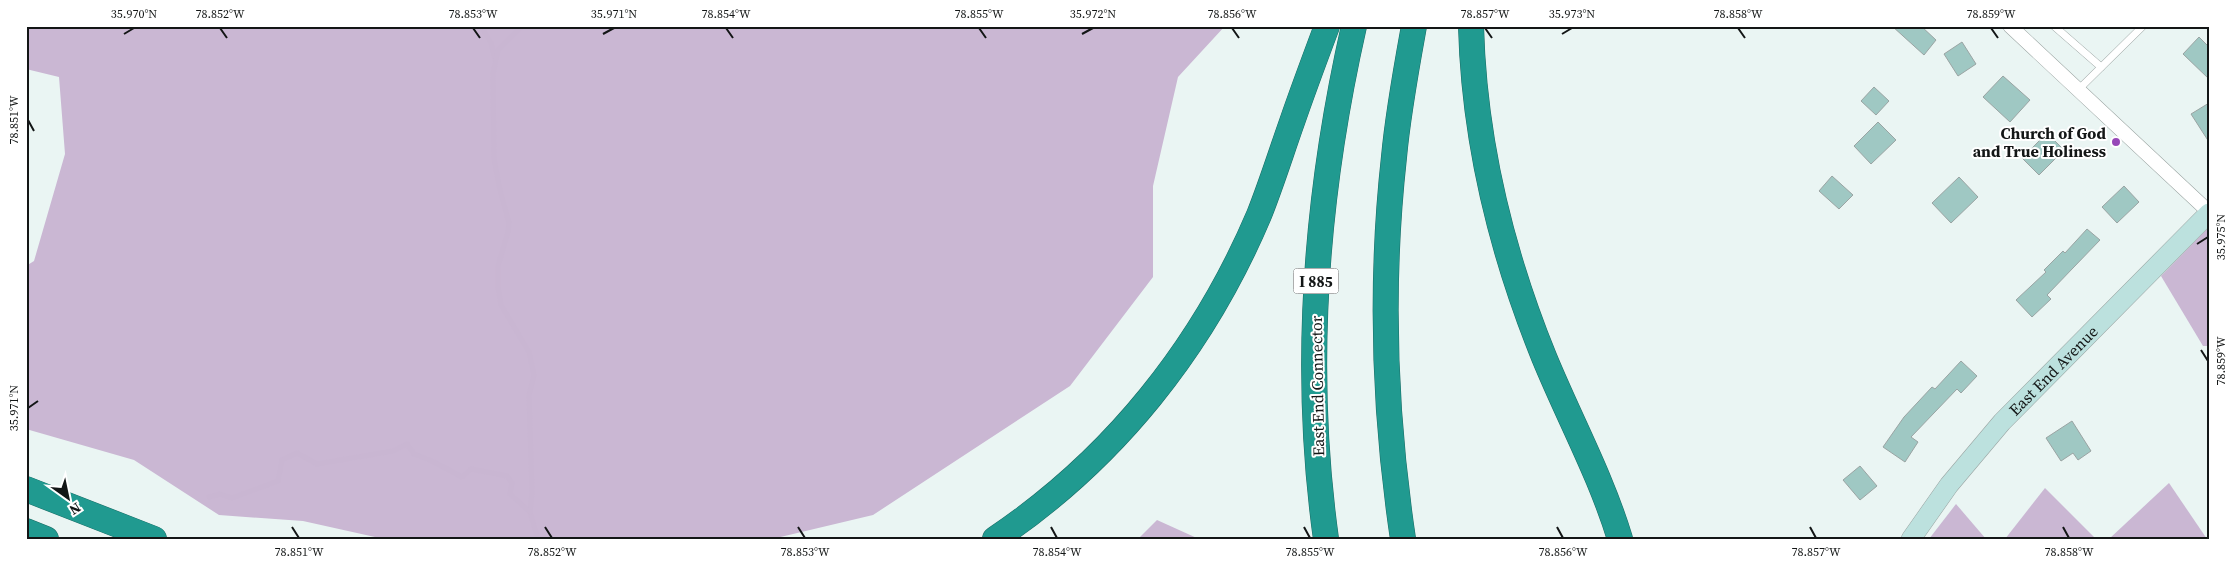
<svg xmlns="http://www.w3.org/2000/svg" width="2235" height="565" font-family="'Source Serif 4',serif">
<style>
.forest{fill:#cab7d3}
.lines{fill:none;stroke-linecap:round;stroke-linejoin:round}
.stream{stroke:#c9b6d2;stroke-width:5}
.building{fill:#9fc8c3;stroke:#9aa4a3}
.lane-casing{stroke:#9aa4a2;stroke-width:8}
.street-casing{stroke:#9aa4a2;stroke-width:15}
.secondary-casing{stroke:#9aa4a2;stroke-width:20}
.highway-casing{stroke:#1b6c65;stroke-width:26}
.lane{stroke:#fff;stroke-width:7}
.street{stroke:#fff;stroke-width:14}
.secondary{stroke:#bce1de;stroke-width:19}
.highway{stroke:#209a90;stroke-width:25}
.ticks{fill:none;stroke:#131616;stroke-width:2}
.poi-dot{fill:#9748b8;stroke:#fff;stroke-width:2}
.labels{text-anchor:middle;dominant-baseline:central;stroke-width:4;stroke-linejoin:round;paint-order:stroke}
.shield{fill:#fff;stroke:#5a5c5c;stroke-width:1}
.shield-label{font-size:15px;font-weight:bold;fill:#131616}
.poi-label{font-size:16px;font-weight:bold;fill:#131616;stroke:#fff;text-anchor:end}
.street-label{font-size:16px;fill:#131616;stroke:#fff}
.neatline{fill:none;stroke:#131616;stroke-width:2}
.ticks-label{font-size:12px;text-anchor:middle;fill:#131616}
</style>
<rect width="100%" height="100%" fill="#eaf5f3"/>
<g class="forest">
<path d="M26 26H1225L1178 77 1153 186V277L1070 386 873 515 772 539H384L303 521 219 515 134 460 26 429V266L34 261 65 154 59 77 26 69Z"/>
<path d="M2209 227V346H2203L2161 276Z"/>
<path d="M2169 483 2207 539H2109Z"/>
<path d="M2045 488 2096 539H2005Z"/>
<path d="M1956 504 1986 539H1929Z"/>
<path d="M1157 520 1199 539H1138Z"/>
</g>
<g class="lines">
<g class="stream">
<path d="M481 26 491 43 495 60"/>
<path d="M522 26 498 50 493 74 494 159 500 190 509 223 508 232 498 266V287L501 305 529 352 534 375 529 395 532 492 530 512 538 539"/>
<path d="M209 497 220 494 232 498 278 481 282 460 297 453 317 464 393 451 407 444 414 454 432 461 462 477 471 469 507 476 512 483 510 494 530 512"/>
</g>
</g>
<g class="building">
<path d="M1892 26H1921L1936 40 1924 55Z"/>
<path d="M2199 37 2209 47V79L2183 54Z"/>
<path d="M1962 42 1976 64 1958 76 1944 54Z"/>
<path d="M2003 76 2030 100 2010 122 1983 97Z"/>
<path d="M1874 87 1889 101 1876 115 1861 101Z"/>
<path d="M2209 103V142L2191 114Z"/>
<path d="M1878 122 1896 140 1871 164 1854 146Z"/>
<path d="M2047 133 2064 150 2039 175 2022 158Z"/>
<path d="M1832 176 1853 195 1839 209 1819 191Z"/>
<path d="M1959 177 1978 197 1951 223 1932 203Z"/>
<path d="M2124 186 2139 202 2117 223 2102 207Z"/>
<path d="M2087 229 2100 240 2047 295 2051 299 2032 317 2016 300 2046 272 2044 270 2063 251 2065 253Z"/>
<path d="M1961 361 1977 376 1961 393 1957 389 1911 437 1918 442 1905 462 1883 447 1904 417 1932 387 1935 389Z"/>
<path d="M2072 421 2091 451 2078 460 2073 453 2061 461 2046 438Z"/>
<path d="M1860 466 1877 486 1860 500 1843 480Z"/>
</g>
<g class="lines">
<g class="lane-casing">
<g id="lane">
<path d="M2054 26 2101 67"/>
<path d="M2078 90 2143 26"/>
</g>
</g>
<g class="street-casing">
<path id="street" d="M2010 26 2209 212"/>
</g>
<g class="secondary-casing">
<g id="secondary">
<path id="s1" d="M1911 539 1949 485 2002 422 2209 213"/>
</g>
</g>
<g class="highway-casing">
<g id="highway">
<path d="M1471 26C1474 141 1501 251 1544 357 1569 418 1601 476 1620 539"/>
<path d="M26 489 154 539"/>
<path d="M26 531 46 539"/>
<path d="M995 539C1114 459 1203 347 1259 215 1271 185 1281 153 1292 122 1303 90 1315 58 1327 26"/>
<path d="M1326 539C1302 367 1316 194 1354 26"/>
<path d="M1403 539C1384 412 1380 284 1394 157 1398 113 1406 70 1414 26"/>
</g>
</g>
<use href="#lane" class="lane"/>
<use href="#street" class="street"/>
<use href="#secondary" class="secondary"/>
<use href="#highway" class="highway"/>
</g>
<path class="ticks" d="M220 28 227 38M473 28 480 38M726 28 733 38M979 28 986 38M1232 28 1239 38M1485 28 1492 38M1738 28 1745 38M1991 28 1998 38M124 34 134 28M603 34 614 28M1082 34 1093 28M1562 34 1572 28M28 120 34 131M2197 244 2208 237M2201 350 2208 361M28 408 38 401M292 527 299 538M545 527 552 538M798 527 805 538M1051 527 1057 538M1304 527 1310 538M1557 527 1563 538M1810 527 1816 538M2063 527 2069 538"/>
<circle class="poi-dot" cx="2116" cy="142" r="5"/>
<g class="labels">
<rect class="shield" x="1293.5" y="268.5" width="45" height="25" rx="4"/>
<g class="shield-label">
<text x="1316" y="281">I 885</text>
</g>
<g class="poi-label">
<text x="2106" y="133">Church of God<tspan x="2106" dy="18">and True Holiness</tspan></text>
</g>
<g class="street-label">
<text stroke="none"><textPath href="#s1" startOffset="221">East End Avenue</textPath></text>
<text transform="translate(1317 386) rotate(-91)">East End Connector</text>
</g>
</g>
<rect width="2235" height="565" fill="none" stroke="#ffffff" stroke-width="55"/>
<g transform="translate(68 498) rotate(147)" stroke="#ffffff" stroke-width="4" paint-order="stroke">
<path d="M0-4L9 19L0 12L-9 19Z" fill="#131616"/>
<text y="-8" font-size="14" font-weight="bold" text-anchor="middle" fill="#131616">N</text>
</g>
<rect x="28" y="28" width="2180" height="510" class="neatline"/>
<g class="ticks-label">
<text x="134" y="18">35.970°N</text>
<text x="220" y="18">78.852°W</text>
<text x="473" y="18">78.853°W</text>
<text x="614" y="18">35.971°N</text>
<text x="726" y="18">78.854°W</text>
<text x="979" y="18">78.855°W</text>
<text x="1093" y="18">35.972°N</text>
<text x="1232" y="18">78.856°W</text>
<text x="1485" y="18">78.857°W</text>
<text x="1572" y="18">35.973°N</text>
<text x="1738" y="18">78.858°W</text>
<text x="1991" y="18">78.859°W</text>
<text transform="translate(14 120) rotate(-90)" y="4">78.851°W</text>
<text transform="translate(2221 237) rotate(-90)" y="4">35.975°N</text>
<text transform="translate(2221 361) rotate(-90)" y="4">78.859°W</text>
<text transform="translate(14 408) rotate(-90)" y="4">35.971°N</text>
<text x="299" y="556">78.851°W</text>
<text x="552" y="556">78.852°W</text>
<text x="805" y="556">78.853°W</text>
<text x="1057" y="556">78.854°W</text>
<text x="1310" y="556">78.855°W</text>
<text x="1563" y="556">78.856°W</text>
<text x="1816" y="556">78.857°W</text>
<text x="2069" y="556">78.858°W</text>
</g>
</svg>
